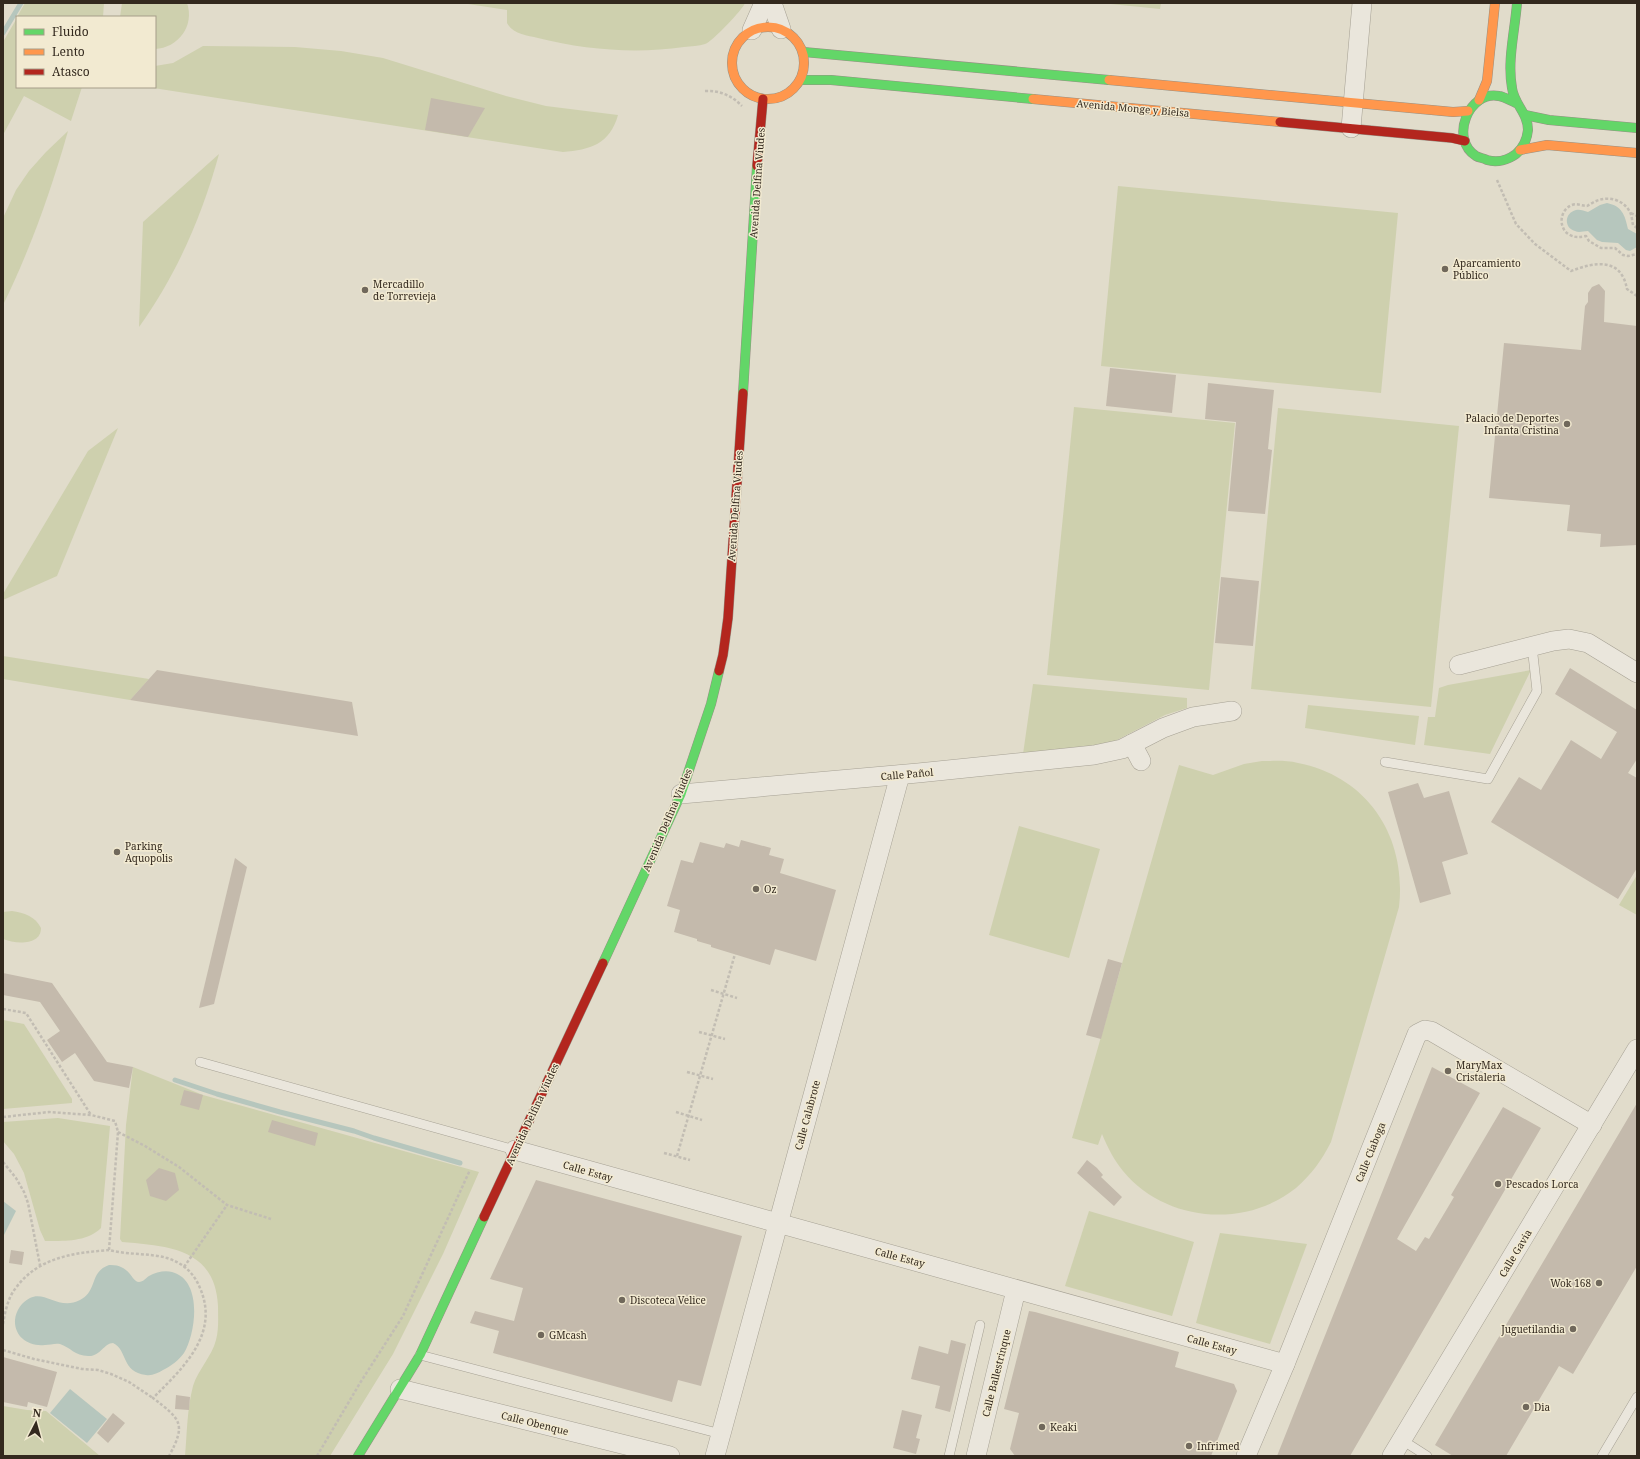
<svg xmlns="http://www.w3.org/2000/svg" width="1640" height="1459" font-family="'Noto Serif',serif">
<style>
.green{fill:#ced0ae}
.water{fill:#b6c6bd}
.lines{fill:none;stroke-linecap:round;stroke-linejoin:round}
.stream{stroke:#b6c6bd;stroke-width:5}
.building{fill:#c4baac}
.lane-casing{stroke:#a6a194;stroke-width:10}
.street-casing{stroke:#a6a194;stroke-width:20}
.fast-casing{stroke:#969084;stroke-width:10}
.slow-casing{stroke:#969084;stroke-width:10}
.jam-casing{stroke:#969084;stroke-width:10}
.path{stroke:#c2bdb3;stroke-width:2.5;stroke-dasharray:3 2;stroke-linecap:butt}
.lane{stroke:#eae6dc;stroke-width:9}
.street{stroke:#eae6dc;stroke-width:19}
.fast{stroke:#63d668;stroke-width:9}
.slow{stroke:#ff974d;stroke-width:9}
.jam{stroke:#b3261e;stroke-width:9}
.poi-dot{fill:#70685b;stroke:#f2ead1;stroke-width:1.5}
.labels{text-anchor:middle;dominant-baseline:central;stroke-width:3;stroke-linejoin:round;paint-order:stroke}
.street-label{font-size:10px;fill:#33291e;stroke:#f2ead1}
.poi-label{font-size:10px;fill:#33291e;stroke:#f2ead1;text-anchor:start}
</style>
<rect width="100%" height="100%" fill="#e1dccb"/>
<g class="green">
<path d="M25 3H104L103 17H17Z"/>
<path d="M122 3H187C195 26 178 48 155 49V17H120Z"/>
<path d="M468 3H745C744 8 711 43 705 44 699 46 691 46 684 47 636 54 585 50 538 38 527 35 513 34 507 23V10L468 4Z"/>
<path d="M1101 3H1161L1160 9Z"/>
<path d="M17 18V87H82L71 121 24 96 3 135V42Z"/>
<path d="M203 46 295 47 341 51 383 58 506 96 546 106 618 115C610 144 590 150 563 152L147 87H155V66L173 63Z"/>
<path d="M68 131C51 191 30 250 3 305V218L16 190 29 171 46 152Z"/>
<path d="M219 154C202 216 177 274 139 327L143 222Z"/>
<path d="M1118 186 1398 213 1381 393 1101 366Z"/>
<path d="M1074 407 1235 423 1209 690 1047 675Z"/>
<path d="M1278 408 1459 426 1431 707 1251 689Z"/>
<path d="M118 428 57 576 3 600V594L88 451Z"/>
<path d="M3 656 149 679 130 700 3 679Z"/>
<path d="M1531 670 1490 754 1424 745 1428 717H1435L1439 688 1448 685Z"/>
<path d="M1033 684 1187 698V708L1165 715 1113 742 1097 747 1023 754Z"/>
<path d="M1308 705 1419 716 1415 745 1305 728Z"/>
<path d="M1262 761C1274 761 1286 760 1298 763 1369 777 1407 838 1399 907L1331 1142C1322 1160 1311 1175 1296 1188 1245 1229 1165 1222 1123 1171 1114 1160 1108 1148 1102 1134L1098 1145 1072 1138 1179 765 1213 775 1244 764Z"/>
<path d="M1019 826 1100 849 1069 958 989 935Z"/>
<path d="M1637 875V915L1619 905Z"/>
<path d="M12 911C24 913 35 916 41 928 41 946 15 944 3 939V912Z"/>
<path d="M3 1020 24 1024 72 1099V1103L3 1109Z"/>
<path d="M133 1067 203 1095 479 1172 443 1254 393 1354 330 1456H185C187 1433 187 1409 193 1386 198 1370 212 1356 216 1340 219 1329 218 1317 218 1306 215 1248 168 1246 122 1242L120 1239 126 1125Z"/>
<path d="M58 1118 110 1126 101 1228C87 1242 64 1241 45 1241L40 1230 24 1173 14 1154 3 1141V1122Z"/>
<path d="M1089 1211 1194 1242 1172 1316 1065 1286Z"/>
<path d="M1220 1233 1307 1244 1270 1344 1196 1323Z"/>
<path d="M3 1406 27 1410 46 1411 100 1456H3Z"/>
</g>
<g class="water">
<path d="M1607 203C1622 206 1625 215 1628 229L1637 234V247L1630 251 1626 250 1618 243 1602 242 1597 240 1588 231C1583 231 1579 233 1575 231 1564 228 1564 213 1576 210 1580 209 1584 211 1588 212L1600 205Z"/>
<path d="M3 1201 16 1211 3 1237Z"/>
<path d="M109 1265C131 1264 131 1282 139 1282 143 1282 146 1278 149 1276 156 1272 165 1270 172 1272 203 1280 196 1333 184 1353 179 1360 171 1366 163 1370 158 1373 152 1376 146 1375 121 1372 128 1350 113 1343 104 1343 100 1357 88 1356 75 1356 70 1347 60 1344 55 1343 50 1345 45 1345 29 1347 14 1337 15 1320 16 1310 22 1302 30 1298 45 1290 59 1311 80 1300 98 1291 89 1272 109 1265Z"/>
<path d="M70 1389 107 1419 87 1443 50 1413Z"/>
</g>
<g class="lines">
<g class="stream">
<path d="M3 33 21 3"/>
<path d="M175 1080 217 1094 280 1112 354 1131 374 1138 460 1163"/>
</g>
</g>
<g class="building">
<path d="M431 98 485 108 468 137 425 130Z"/>
<path d="M1599 284 1605 291 1604 322 1637 326V545L1600 547 1601 534 1567 531 1570 505 1489 498 1504 343 1581 350 1585 306 1588 302V293L1592 287Z"/>
<path d="M1110 368 1176 375 1172 413 1106 406Z"/>
<path d="M1208 383 1274 390 1268 449 1272 450 1265 514 1228 511 1236 422 1205 419Z"/>
<path d="M1221 577 1259 581 1253 646 1215 643Z"/>
<path d="M1570 668 1637 710V759L1628 773 1637 778V868L1618 899 1491 822 1519 777 1541 790 1571 740 1601 759 1617 732 1555 694Z"/>
<path d="M157 670 352 702 358 736 130 700Z"/>
<path d="M1418 783 1424 798 1449 791 1468 854 1442 862 1451 894 1420 903 1388 792Z"/>
<path d="M741 840 771 848 769 855 784 859 780 873 836 890 816 961 775 949 770 965 711 947V945L697 941V939L674 932 680 910 667 906 681 860 693 863 700 842 724 848 726 843 739 847Z"/>
<path d="M235 858 247 867 214 1004 199 1008Z"/>
<path d="M1108 959 1122 963 1101 1039 1086 1035Z"/>
<path d="M3 973 52 983 107 1062 133 1067 129 1088 94 1081 75 1053 62 1062 47 1040 60 1031 40 1002 3 995Z"/>
<path d="M1432 1067 1480 1093 1397 1239 1416 1251 1425 1237 1429 1239 1454 1197 1451 1195 1503 1107 1541 1128 1350 1456H1277Z"/>
<path d="M184 1090 203 1095 199 1110 180 1105Z"/>
<path d="M1637 1103V1266L1573 1374 1559 1366 1506 1456H1453L1435 1445Z"/>
<path d="M272 1120 318 1133 315 1146 268 1132Z"/>
<path d="M1087 1160 1097 1168 1103 1175 1101 1177 1122 1197 1114 1206 1077 1173Z"/>
<path d="M159 1168 175 1173 179 1190 166 1201 150 1196 146 1180Z"/>
<path d="M536 1180 742 1236 701 1386 678 1380 672 1402 493 1353 499 1331 470 1323 475 1311 514 1321 523 1288 490 1279Z"/>
<path d="M11 1250 24 1252 22 1265 9 1263Z"/>
<path d="M1029 1311 1035 1312 1179 1352 1175 1367 1234 1384 1237 1391 1211 1456H1015L1010 1449 1019 1413 1004 1409Z"/>
<path d="M951 1340 966 1344 950 1412 935 1408 940 1386 911 1379 919 1346 948 1354Z"/>
<path d="M3 1357 57 1372 47 1407 28 1402 27 1407 3 1402Z"/>
<path d="M176 1395 190 1397 189 1410 175 1409Z"/>
<path d="M902 1410 922 1415 916 1438 920 1439 916 1454 893 1448Z"/>
<path d="M113 1413 125 1423 108 1443 97 1433Z"/>
</g>
<g class="lines">
<g class="lane-casing">
<g id="lane">
<path d="M1385 762 1488 779 1537 691 1532 646"/>
<path d="M200 1062 515 1150"/>
<path d="M420 1355 721 1434"/>
<path d="M1402 1440 1427 1456"/>
<path d="M949 1456 980 1325"/>
<path d="M1602 1456 1637 1397"/>
</g>
</g>
<g class="street-casing">
<g id="street">
<path d="M772 3 781 29"/>
<path d="M752 30 764 3"/>
<path d="M1351 128 1362 3"/>
<path d="M1459 665 1553 641 1569 639 1588 643 1637 673"/>
<path d="M1132 744 1141 761"/>
<path d="M681 794 918 773 1094 755 1122 749 1163 728 1193 717 1232 711"/>
<path d="M515 1150 1285 1364"/>
<path d="M400 1389 670 1456"/>
<path d="M715 1456 900 775"/>
<path d="M976 1456 1016 1290"/>
<path d="M1246 1456 1285 1364 1417 1034 1425 1030 1431 1031 1592 1125"/>
<path d="M1392 1456 1637 1049"/>
</g>
</g>
<g class="fast-casing">
<g id="fast">
<path d="M804 52 1109 80"/>
<path d="M801 80H831L1033 99"/>
<path d="M1516 103C1511 101 1505 97 1499 96 1469 90 1449 139 1476 156 1479 158 1484 158 1487 160 1497 163 1508 160 1516 154 1523 148 1527 139 1528 130 1528 113 1514 104 1512 88 1507 61 1515 30 1517 3"/>
<path d="M1525 115 1549 120 1637 128"/>
<path d="M743 393 757 166"/>
<path d="M603 963 681 794 711 704 719 671"/>
<path d="M358 1456 420 1355 484 1217"/>
</g>
</g>
<g class="slow-casing">
<g id="slow">
<circle cx="768" cy="63" r="36"/>
<path d="M1109 80 1453 112 1468 111"/>
<path d="M1033 99 1280 122"/>
<path d="M1479 100 1487 81 1495 3"/>
<path d="M1520 150 1547 145 1637 153"/>
</g>
</g>
<g class="jam-casing">
<g id="jam">
<path d="M1280 122 1452 138 1465 141"/>
<path d="M757 166 763 99"/>
<path d="M719 671 723 655 728 618 743 393"/>
<path d="M484 1217 603 963"/>
</g>
</g>
<g class="path">
<path d="M705 91C720 90 732 96 742 106"/>
<path d="M1497 180 1516 224 1535 244 1571 271C1595 262 1621 257 1627 289L1637 296"/>
<path d="M1631 213 1637 216"/>
<path d="M1637 228 1633 225C1632 221 1632 216 1630 212 1624 201 1611 196 1599 200 1595 201 1591 204 1587 206 1582 206 1577 203 1572 205 1559 210 1558 229 1570 235 1576 238 1580 237 1586 236L1589 241 1601 248H1615L1623 255 1628 256 1637 254"/>
<path d="M711 990 737 998"/>
<path d="M3 1009 26 1013 91 1115"/>
<path d="M699 1032 725 1039"/>
<path d="M687 1072 713 1079"/>
<path d="M676 1112 702 1120"/>
<path d="M3 1117 49 1112 91 1115 115 1121 118 1132 109 1250C128 1255 150 1253 167 1258 183 1263 194 1273 200 1288 220 1334 183 1368 153 1398 180 1419 187 1423 169 1456"/>
<path d="M118 1132 145 1146 179 1167 227 1205 271 1219"/>
<path d="M664 1153 690 1160"/>
<path d="M677 1156 735 954"/>
<path d="M3 1162 16 1178 24 1192 28 1203 40 1265"/>
<path d="M184 1267 227 1205"/>
<path d="M3 1324C5 1312 8 1298 15 1289 38 1257 73 1253 109 1250"/>
<path d="M3 1350 34 1359 82 1369 98 1370 111 1374 129 1382 153 1398"/>
<path d="M317 1456 360 1383 403 1316 470 1170"/>
</g>
<use href="#lane" class="lane"/>
<use href="#street" class="street"/>
<use href="#fast" class="fast"/>
<use href="#slow" class="slow"/>
<use href="#jam" class="jam"/>
</g>
<g class="poi-dot">
<circle cx="1445" cy="269" r="4"/>
<circle cx="365" cy="290" r="4"/>
<circle cx="1567" cy="424" r="4"/>
<circle cx="117" cy="852" r="4"/>
<circle cx="756" cy="889" r="4"/>
<circle cx="1448" cy="1071" r="4"/>
<circle cx="1498" cy="1184" r="4"/>
<circle cx="1599" cy="1283" r="4"/>
<circle cx="622" cy="1300" r="4"/>
<circle cx="1573" cy="1329" r="4"/>
<circle cx="541" cy="1335" r="4"/>
<circle cx="1526" cy="1407" r="4"/>
<circle cx="1042" cy="1427" r="4"/>
<circle cx="1189" cy="1446" r="4"/>
</g>
<g class="labels">
<g class="street-label">
<text transform="translate(1133 108) rotate(5)">Avenida Monge y Bielsa</text>
<text transform="translate(757 183) rotate(-86)">Avenida Delfina Viudes</text>
<text transform="translate(735 506) rotate(-86)">Avenida Delfina Viudes</text>
<text transform="translate(907 774) rotate(-5)">Calle Pañol</text>
<text transform="translate(667 820) rotate(-67)">Avenida Delfina Viudes</text>
<text transform="translate(532 1114) rotate(-65)">Avenida Delfina Viudes</text>
<text transform="translate(807 1115) rotate(-75)">Calle Calabrote</text>
<text transform="translate(1370 1152) rotate(-68)">Calle Ciaboga</text>
<text transform="translate(588 1171) rotate(16)">Calle Estay</text>
<text transform="translate(1515 1253) rotate(-59)">Calle Gavia</text>
<text transform="translate(900 1257) rotate(15)">Calle Estay</text>
<text transform="translate(1212 1344) rotate(15)">Calle Estay</text>
<text transform="translate(996 1373) rotate(-76)">Calle Ballestrinque</text>
<text transform="translate(535 1423) rotate(14)">Calle Obenque</text>
</g>
<g class="poi-label">
<text x="1453" y="263">Aparcamiento<tspan x="1453" dy="12">Público</tspan></text>
<text x="373" y="284">Mercadillo<tspan x="373" dy="12">de Torrevieja</tspan></text>
<text x="1559" y="418" text-anchor="end">Palacio de Deportes<tspan x="1559" dy="12">Infanta Cristina</tspan></text>
<text x="125" y="846">Parking<tspan x="125" dy="12">Aquopolis</tspan></text>
<text x="764" y="889">Oz</text>
<text x="1456" y="1065">MaryMax<tspan x="1456" dy="12">Cristaleria</tspan></text>
<text x="1506" y="1184">Pescados Lorca</text>
<text x="1591" y="1283" text-anchor="end">Wok 168</text>
<text x="630" y="1300">Discoteca Velice</text>
<text x="1565" y="1329" text-anchor="end">Juguetilandia</text>
<text x="549" y="1335">GMcash</text>
<text x="1534" y="1407">Dia</text>
<text x="1050" y="1427">Keaki</text>
<text x="1197" y="1446">Infrimed</text>
</g>
</g>
<rect width="1640" height="1459" fill="none" stroke="#33291e" stroke-width="8"/>
<rect x="16" y="16" width="140" height="72" fill="#f2ead1" stroke="#a69d89"/>
<rect x="24" y="29" width="20" height="6" fill="#63d668" stroke="#a69d89"/>
<text x="52" y="36" font-size="12" fill="#33291e">Fluido</text>
<rect x="24" y="49" width="20" height="6" fill="#ff974d" stroke="#a69d89"/>
<text x="52" y="56" font-size="12" fill="#33291e">Lento</text>
<rect x="24" y="69" width="20" height="6" fill="#b3261e" stroke="#a69d89"/>
<text x="52" y="76" font-size="12" fill="#33291e">Atasco</text>
<g transform="translate(36 1423) rotate(6)" stroke="#f2ead1" stroke-width="3" paint-order="stroke">
<path d="M0-3L7 15L0 10L-7 15Z" fill="#33291e"/>
<text y="-6" font-size="11" font-weight="bold" text-anchor="middle" fill="#33291e">N</text>
</g>
</svg>
